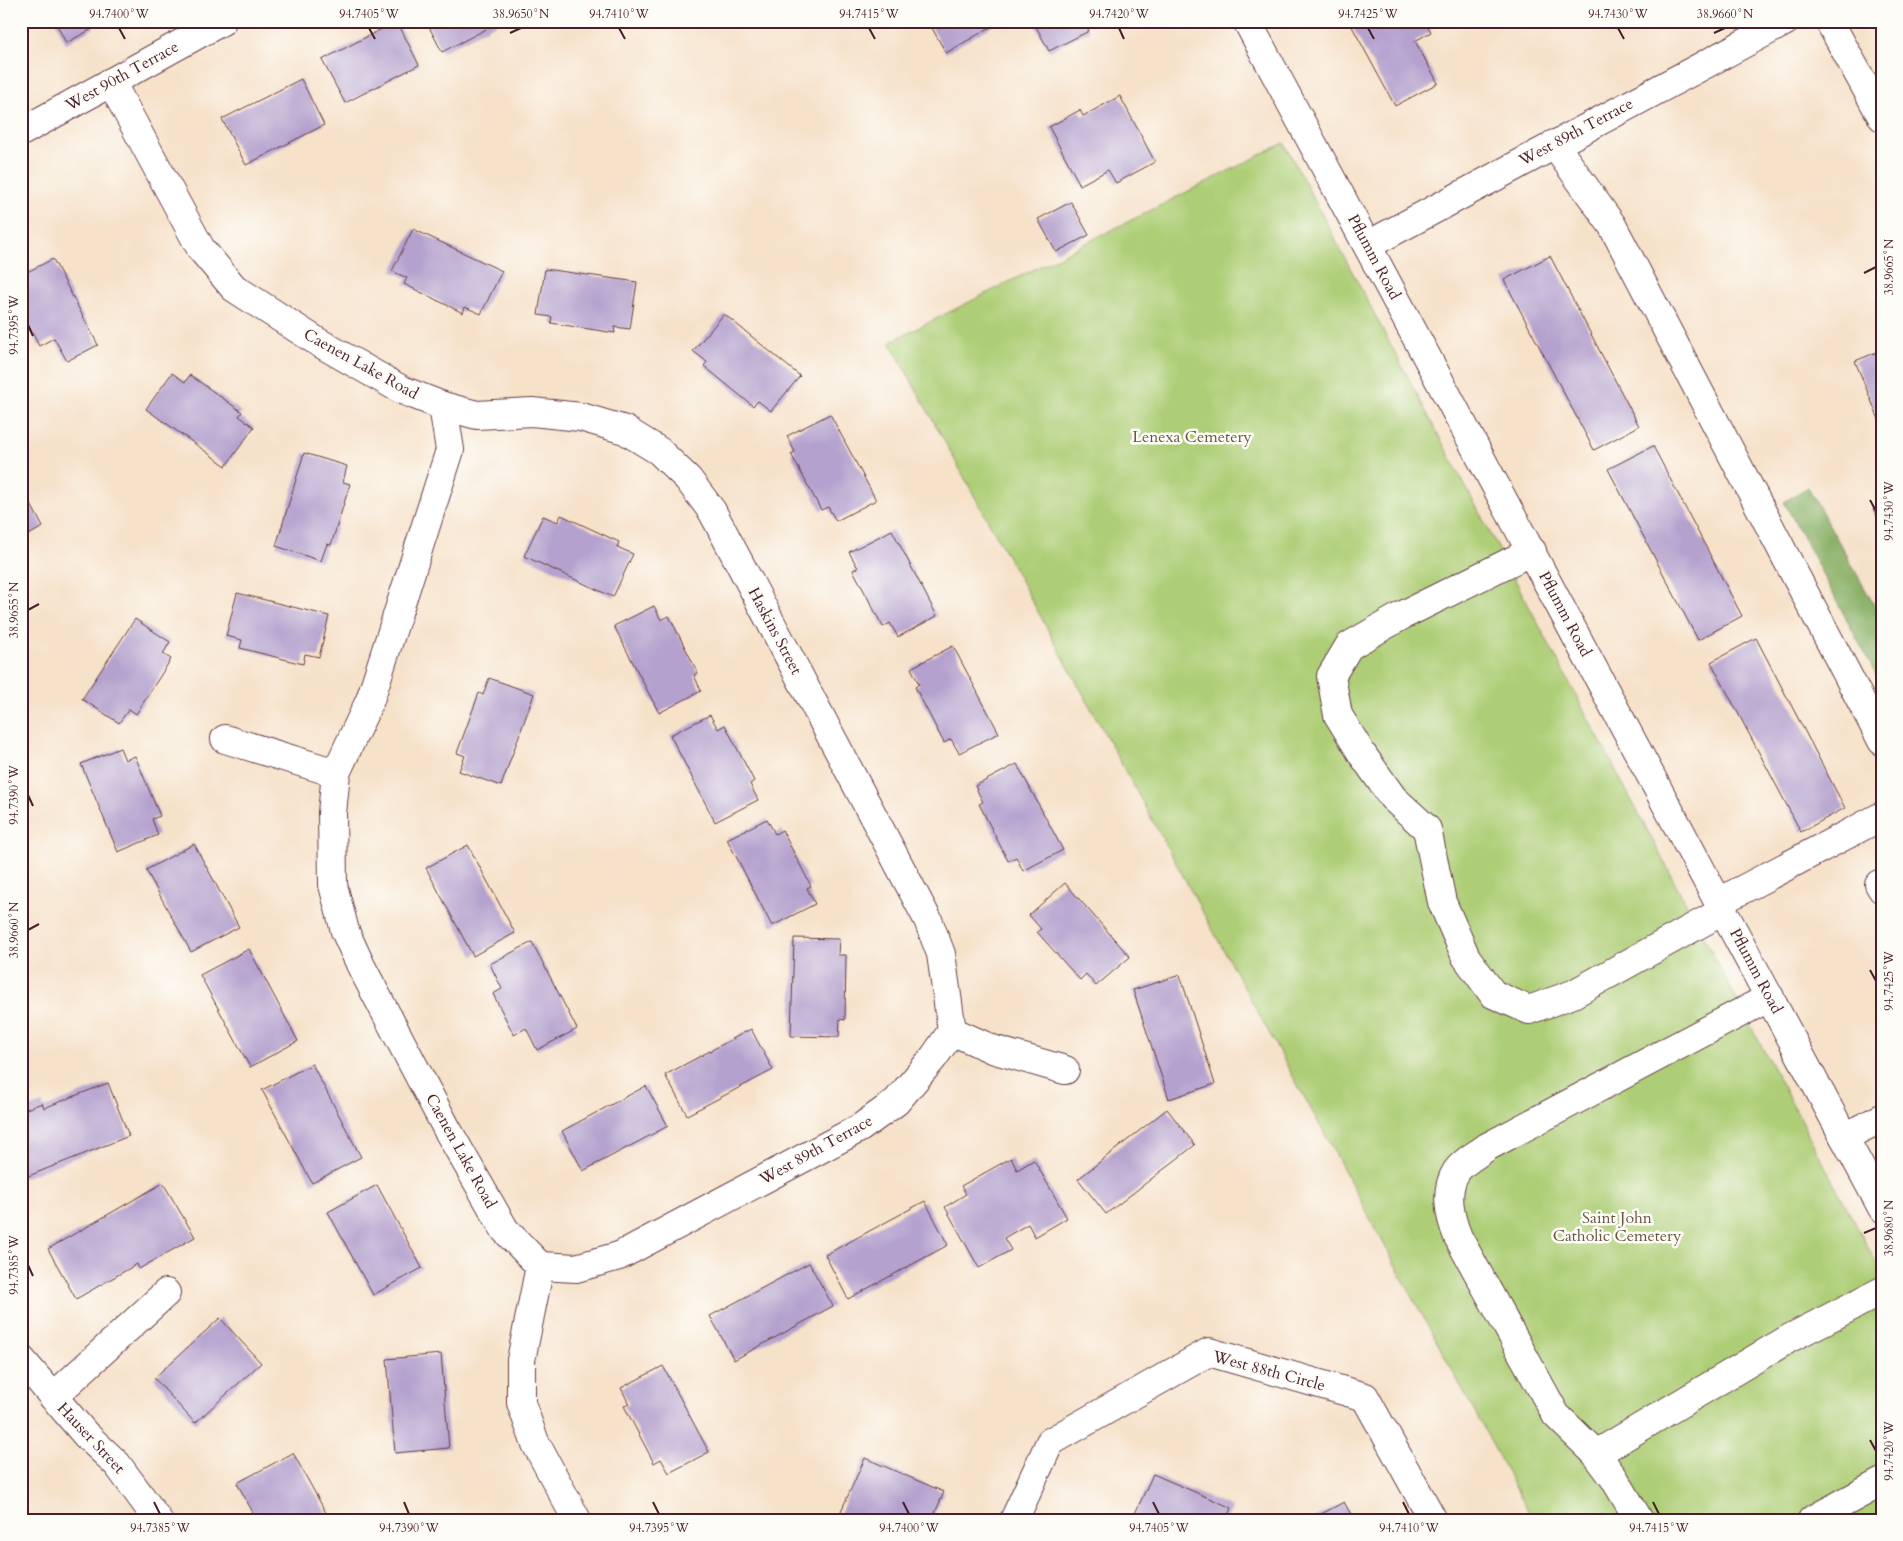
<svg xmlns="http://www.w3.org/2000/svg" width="1903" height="1541" font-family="Cardo,serif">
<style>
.green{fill:#adce76;stroke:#7c7650}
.forest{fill:#8ab167;stroke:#6a6849}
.building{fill:#b4a1ce}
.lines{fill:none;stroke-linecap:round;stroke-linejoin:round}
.minor-casing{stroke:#643c43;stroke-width:30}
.major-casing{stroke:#643c43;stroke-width:30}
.minor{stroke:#fff;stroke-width:28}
.major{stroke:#fff;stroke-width:28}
.ticks{fill:none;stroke:#4a1f2b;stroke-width:2}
.labels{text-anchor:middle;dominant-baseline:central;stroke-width:5;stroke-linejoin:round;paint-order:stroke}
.street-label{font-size:16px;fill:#4a1f2b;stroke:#fdfcf7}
.park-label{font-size:16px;fill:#685442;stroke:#fdfcf7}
.neatline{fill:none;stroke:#4a1f2b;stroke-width:2}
.ticks-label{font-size:12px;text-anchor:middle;fill:#4a1f2b}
</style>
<rect width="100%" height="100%" fill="#fdfcf7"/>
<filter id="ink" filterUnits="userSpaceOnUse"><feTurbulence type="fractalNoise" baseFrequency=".02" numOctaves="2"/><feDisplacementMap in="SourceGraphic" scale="10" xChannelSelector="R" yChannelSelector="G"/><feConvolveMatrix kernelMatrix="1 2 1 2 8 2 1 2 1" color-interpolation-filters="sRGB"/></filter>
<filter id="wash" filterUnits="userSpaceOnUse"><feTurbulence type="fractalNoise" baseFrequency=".0096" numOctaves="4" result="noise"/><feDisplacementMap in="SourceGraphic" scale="20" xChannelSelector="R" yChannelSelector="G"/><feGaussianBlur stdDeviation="1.12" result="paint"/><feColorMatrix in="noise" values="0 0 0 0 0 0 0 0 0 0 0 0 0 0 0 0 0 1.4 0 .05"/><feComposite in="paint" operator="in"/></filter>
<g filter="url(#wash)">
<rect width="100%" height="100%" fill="#f6e1c9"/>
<path class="green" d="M1284 143 1882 1274V1511L1866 1520H1533L1330 1144 890 342Z"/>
<path class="forest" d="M1808 487 1882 619V686L1784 502Z"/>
<g id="blocks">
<g class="building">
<path d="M55 21H94L92 23 94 28 66 43Z"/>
<path d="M397 21 419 65 345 103 322 60Z"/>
<path d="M426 21H502L442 52Z"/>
<path d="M928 21H995L996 24 946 53Z"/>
<path d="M1033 21H1085L1089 31 1049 51Z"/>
<path d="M1349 21H1405L1406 24 1411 21H1425L1431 32 1415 41 1438 83 1395 106Z"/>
<path d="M301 79 324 125 246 165 222 119Z"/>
<path d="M1120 96 1155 162 1116 183 1108 170 1080 185 1049 127 1080 110 1083 116Z"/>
<path d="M1071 202 1089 235 1056 252 1038 219Z"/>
<path d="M413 229 502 271 481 314 465 307 463 313 404 284 407 278 392 271Z"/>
<path d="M1550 256 1639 426 1594 450 1504 280Z"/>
<path d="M53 259 98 345 67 361 54 338 39 346 21 311V275Z"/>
<path d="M545 269 637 282 630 329 614 327 615 333 551 323 552 317 538 315Z"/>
<path d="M724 314 800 376 771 411 758 401 753 406 704 366 707 362 693 351Z"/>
<path d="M1882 350V427L1855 361Z"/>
<path d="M172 373 185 382 190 375 242 412 239 416 254 427 226 466 146 409Z"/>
<path d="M830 414 876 500 836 521 828 507 821 510 791 454 795 452 787 436Z"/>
<path d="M1653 446 1742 616 1698 640 1608 469Z"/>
<path d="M304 453 347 466 343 482 350 484 331 545 327 544 321 561 276 546Z"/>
<path d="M21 486 43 527 21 539Z"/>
<path d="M1882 505V525L1873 509Z"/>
<path d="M561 515 619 542 617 547 633 554 613 597 524 556 543 516 558 522Z"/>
<path d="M892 530 937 616 898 637 890 623 883 627 853 570 858 568 849 552Z"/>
<path d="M237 593 329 616 319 657 305 654 303 664 240 648 242 640 226 636Z"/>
<path d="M654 606 661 620 669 616 698 673 694 675 701 691 659 713 614 626Z"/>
<path d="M135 619 170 642 163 654 171 659 136 714 129 709 119 723 82 699Z"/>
<path d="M1756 638 1845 808 1801 832 1711 662Z"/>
<path d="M953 646 999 733 959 753 951 739 944 743 915 687 919 684 911 668Z"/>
<path d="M489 678 534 694 501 786 459 771 465 756 457 753 479 693 483 695Z"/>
<path d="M710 715 718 729 725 725 754 781 750 784 758 800 715 822 670 735Z"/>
<path d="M120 748 125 760 135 756 160 816 152 819 158 835 118 852 81 764Z"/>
<path d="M1017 764 1063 850 1023 871 1016 857 1008 861 979 804 983 802 975 786Z"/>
<path d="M767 819 775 834 782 830 811 886 807 888 815 904 772 926 727 839Z"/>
<path d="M194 844 239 927 191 952 146 870Z"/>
<path d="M468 845 515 933 473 956 426 868Z"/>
<path d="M1065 883 1130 957 1096 986 1086 974 1080 980 1037 932 1041 929 1029 915Z"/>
<path d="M794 938 839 939 838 955H846L845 1020 840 1019 839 1037 791 1036Z"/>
<path d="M532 942 577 1029 537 1050 526 1028 514 1035 493 994 502 989 490 964Z"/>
<path d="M249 949 298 1041 250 1067 200 975Z"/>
<path d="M1180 975 1215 1084 1169 1099 1133 990Z"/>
<path d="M751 1029 773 1070 687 1115 665 1075Z"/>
<path d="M312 1064 361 1157 312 1183 262 1090Z"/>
<path d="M108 1083 129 1136 21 1179V1111L42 1103 44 1108Z"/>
<path d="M646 1086 668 1126 583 1171 562 1131Z"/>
<path d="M1167 1109 1195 1145 1106 1214 1078 1179Z"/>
<path d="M1011 1158 1017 1170 1034 1160 1067 1218 1035 1237 1028 1224 1004 1238 1011 1250 979 1268 945 1207 966 1194 961 1186Z"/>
<path d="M163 1183 195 1237 139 1269 137 1264 76 1299 48 1249Z"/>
<path d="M377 1185 422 1268 373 1295 328 1212Z"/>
<path d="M925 1201 948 1245 848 1299 825 1255Z"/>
<path d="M809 1263 833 1306 734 1360 710 1316Z"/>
<path d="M220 1318 261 1363 195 1423 154 1378Z"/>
<path d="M441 1354 449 1448 395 1453 387 1359Z"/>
<path d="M663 1366 709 1452 669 1473 661 1459 654 1463 624 1406 629 1404 621 1388Z"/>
<path d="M293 1453 330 1520H257L237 1483Z"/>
<path d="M865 1458 944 1492 932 1520H837Z"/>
<path d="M1153 1474 1232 1508 1227 1520H1132Z"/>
<path d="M1344 1502 1354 1520H1310Z"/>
</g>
</g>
</g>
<g filter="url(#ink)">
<use href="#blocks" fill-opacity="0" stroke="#643c43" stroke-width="1"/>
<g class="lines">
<g class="minor-casing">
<g id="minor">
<path d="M1829 21 1882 117"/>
<path d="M111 82 201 249 234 288 318 342 402 390 443 406 477 415 532 412 581 417 625 430 659 451 688 479 712 511 928 920 941 954 952 1031"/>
<path d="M21 132 222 21"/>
<path d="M1554 144 1612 225 1882 741"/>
<path d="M1368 245 1786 21"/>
<path d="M443 406 450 450 370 700 336 773 332 813 333 885 345 931 361 966 447 1129 505 1230 540 1266"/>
<path d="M1532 551 1403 615 1349 646 1331 676 1338 715 1362 754 1393 798 1427 829 1442 902 1466 957 1493 994 1529 1010 1573 994 1723 911"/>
<path d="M225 739 336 773"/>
<path d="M1879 884 1882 889"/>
<path d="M1719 902 1882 816"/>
<path d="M1770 997 1487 1147C1478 1154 1462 1162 1456 1172 1444 1191 1450 1218 1458 1237L1556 1415 1596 1454 1790 1338 1882 1291"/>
<path d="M952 1031 992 1049 1065 1070"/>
<path d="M1844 1137 1882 1118"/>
<path d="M540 1266 576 1268 619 1256 860 1128 896 1102 934 1057 952 1031"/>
<path d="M540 1266 521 1360V1403L535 1442 577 1520"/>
<path d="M21 1359 86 1435 117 1464 158 1520"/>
<path d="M53 1397 166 1293"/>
<path d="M1596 1454 1614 1478 1639 1520"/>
<path d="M1014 1520 1050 1442 1209 1352 1365 1397 1433 1520"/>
<path d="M1812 1520 1882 1482"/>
</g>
</g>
<g class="major-casing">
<path id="major" d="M1247 21 1882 1208"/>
</g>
<use href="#minor" class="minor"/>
<use href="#major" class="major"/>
</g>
</g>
<path class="ticks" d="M119 28 125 39M369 28 375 39M619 28 625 39M869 28 875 39M1119 28 1124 39M1368 28 1374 39M1618 28 1624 39M510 33 521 28M1714 33 1725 28M1864 273 1876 267M28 325 33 336M1870 500 1876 511M28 610 39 604M28 795 33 806M28 930 39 924M1870 970 1876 981M1864 1233 1876 1228M28 1265 33 1276M1870 1440 1876 1451M154 1502 160 1514M404 1502 409 1514M653 1502 659 1514M903 1502 909 1514M1153 1502 1159 1514M1403 1502 1409 1514M1653 1502 1659 1514"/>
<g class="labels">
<g class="street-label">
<text transform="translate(122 76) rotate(-29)">West 90th Terrace</text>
<text transform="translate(1576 132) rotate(-28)">West 89th Terrace</text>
<text transform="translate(1374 257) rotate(62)">Pflumm Road</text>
<text transform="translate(361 364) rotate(29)">Caenen Lake Road</text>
<text transform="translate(1565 614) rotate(62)">Pflumm Road</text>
<text transform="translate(775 631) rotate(62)">Haskins Street</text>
<text transform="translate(1756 971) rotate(62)">Pflumm Road</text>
<text transform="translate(816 1150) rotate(-29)">West 89th Terrace</text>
<text transform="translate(461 1151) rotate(61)">Caenen Lake Road</text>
<text transform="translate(1269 1371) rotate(15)">West 88th Circle</text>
<text transform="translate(91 1438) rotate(47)">Hauser Street</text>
</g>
<g class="park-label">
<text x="1192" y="437">Lenexa Cemetery</text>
<text x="1617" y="1218">Saint John<tspan x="1617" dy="18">Catholic Cemetery</tspan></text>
</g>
</g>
<rect width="1903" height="1541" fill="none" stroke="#fdfcf7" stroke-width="55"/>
<rect x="28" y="28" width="1848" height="1486" class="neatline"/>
<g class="ticks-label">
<text x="119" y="18">94.7400°W</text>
<text x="369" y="18">94.7405°W</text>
<text x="521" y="18">38.9650°N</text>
<text x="619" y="18">94.7410°W</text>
<text x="869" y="18">94.7415°W</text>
<text x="1119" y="18">94.7420°W</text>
<text x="1368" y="18">94.7425°W</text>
<text x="1618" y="18">94.7430°W</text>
<text x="1725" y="18">38.9660°N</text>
<text transform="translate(1889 267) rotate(-90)" y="4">38.9665°N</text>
<text transform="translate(14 325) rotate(-90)" y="4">94.7395°W</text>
<text transform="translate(1889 511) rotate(-90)" y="4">94.7430°W</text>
<text transform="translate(14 610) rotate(-90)" y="4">38.9655°N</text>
<text transform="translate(14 795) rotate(-90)" y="4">94.7390°W</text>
<text transform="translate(14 930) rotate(-90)" y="4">38.9660°N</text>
<text transform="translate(1889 981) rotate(-90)" y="4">94.7425°W</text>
<text transform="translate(1889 1228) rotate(-90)" y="4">38.9680°N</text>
<text transform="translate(14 1265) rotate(-90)" y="4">94.7385°W</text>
<text transform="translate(1889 1451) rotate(-90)" y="4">94.7420°W</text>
<text x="160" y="1532">94.7385°W</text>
<text x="409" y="1532">94.7390°W</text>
<text x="659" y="1532">94.7395°W</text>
<text x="909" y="1532">94.7400°W</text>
<text x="1159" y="1532">94.7405°W</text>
<text x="1409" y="1532">94.7410°W</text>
<text x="1659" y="1532">94.7415°W</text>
</g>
</svg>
